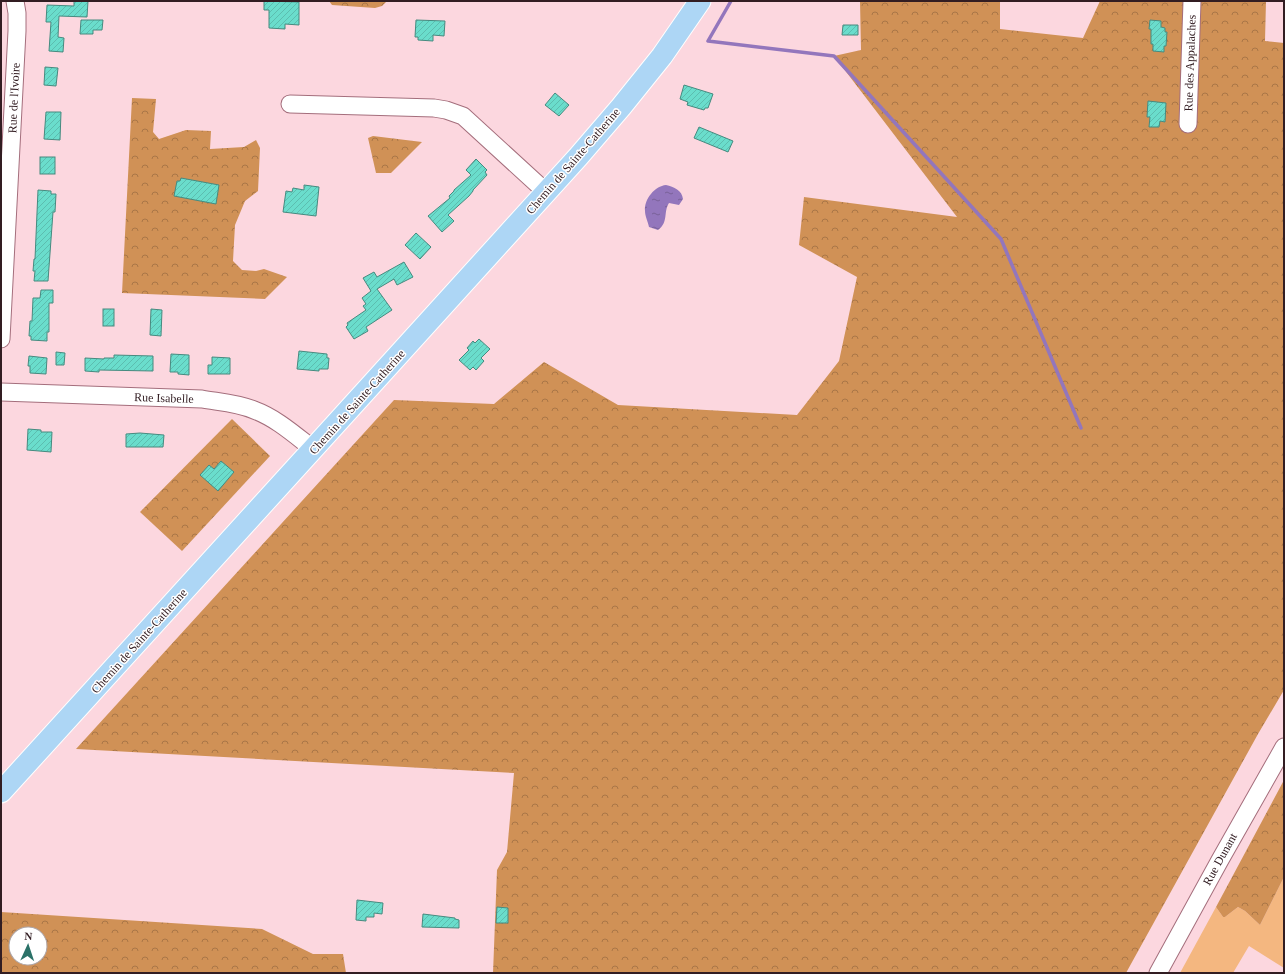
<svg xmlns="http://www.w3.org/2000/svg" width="1285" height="974" font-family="Georgia,serif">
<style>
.green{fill:#f4b780}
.forest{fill:url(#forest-crowns);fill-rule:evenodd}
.water{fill:url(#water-ripples)}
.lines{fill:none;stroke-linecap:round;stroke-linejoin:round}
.stream{stroke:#9376bc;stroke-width:3.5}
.building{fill:url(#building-hatch);stroke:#468a7f}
.minor-casing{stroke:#a46e7c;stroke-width:19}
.major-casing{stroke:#fff;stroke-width:23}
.minor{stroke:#fff;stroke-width:17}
.major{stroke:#add6f5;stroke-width:21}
.labels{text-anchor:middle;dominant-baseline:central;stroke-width:3;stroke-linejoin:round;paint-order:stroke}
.street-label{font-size:12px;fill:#321d22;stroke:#fff}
</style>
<defs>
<pattern id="forest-crowns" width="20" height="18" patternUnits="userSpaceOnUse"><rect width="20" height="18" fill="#d09156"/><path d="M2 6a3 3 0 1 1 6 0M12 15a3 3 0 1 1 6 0" fill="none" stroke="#a97647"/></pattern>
<pattern id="water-ripples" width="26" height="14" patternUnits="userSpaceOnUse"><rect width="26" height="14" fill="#9376bc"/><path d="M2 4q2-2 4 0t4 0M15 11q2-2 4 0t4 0" fill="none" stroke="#796098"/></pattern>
<pattern id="building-hatch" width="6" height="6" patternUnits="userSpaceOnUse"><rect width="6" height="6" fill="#6addcc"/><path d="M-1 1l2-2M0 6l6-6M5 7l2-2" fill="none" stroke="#5cbdaf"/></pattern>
</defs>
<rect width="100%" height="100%" fill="#fcd7df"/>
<path class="green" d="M1284 877V968L1249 946 1233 973H1180L1216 907 1223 917H1225L1238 907 1245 911 1260 925Z"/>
<g class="forest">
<path d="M329 1H387L382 6 375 8 332 5Z"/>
<path d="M860 1H1000V29L1083 38 1100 1H1266L1265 41 1284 43V690L1258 734 1126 973H493L497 870 507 852 514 773 76 749 394 400 494 404 544 362 618 405 797 415 839 361 857 277 799 245 804 197 957 217 834 56 861 50Z"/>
<path d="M132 98 156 99 153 132 159 139 186 130 211 131 210 149 244 147 256 140 260 148 258 191 245 201 235 225 233 261 242 270 256 271 264 269 287 277 265 299 122 293Z"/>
<path d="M373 136 422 142 391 173H376L368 138Z"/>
<path d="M232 419 270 456 182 551 140 512Z"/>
<path d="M1284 780V877L1260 925 1245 911 1238 907 1225 917H1223L1216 907Z"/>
<path d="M1 912 262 929 313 954H343L346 973H1ZM16 934H40V958H16Z"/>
</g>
<path class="water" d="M666 185C674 187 682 190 683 199L679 205 669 203C663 212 669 222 658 230L649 227C648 222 645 216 645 211 644 199 655 186 666 185Z"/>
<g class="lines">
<path class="stream" d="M731 1 708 41 834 56 1001 239 1081 428"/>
</g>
<g class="building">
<path d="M74 1H88L87 17 59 16 58 37 64 38 63 52 49 51 51 22H46L47 5 74 6Z"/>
<path d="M264 1 299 2V25L285 24V29L269 28V10H264Z"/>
<path d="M81 20H103L102 30H93V34H80Z"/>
<path d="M416 20 445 21 444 36 433 35V41L418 40V37H415Z"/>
<path d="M1150 20 1161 21V27L1165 28V32H1167L1166 46H1164V52L1153 51V44H1151V29H1149Z"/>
<path d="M843 25H858V35H842Z"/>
<path d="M45 67 58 68 56 86 44 85Z"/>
<path d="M684 85 713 94 708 108H705L704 110 687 105 688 102 680 99Z"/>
<path d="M555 93 569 105 559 116 545 105Z"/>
<path d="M1148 101 1166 103 1165 122 1160 121 1159 127H1149L1150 117H1147Z"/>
<path d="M46 112H61L60 140 44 139Z"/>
<path d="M699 127 733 141 728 152 694 138Z"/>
<rect x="40" y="157" width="15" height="17"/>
<path d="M476 159 487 170 485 172 487 175 473 190V191L469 196 448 215 454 221 442 232 428 216 450 198 449 196 454 191V190L471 175 466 170Z"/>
<path d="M181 178 219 185 216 204 174 196 177 181H180Z"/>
<path d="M304 185 319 187 316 216 283 212 286 191 292 192 293 188 304 190Z"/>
<path d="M38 190 51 191V194H56L55 212H53L48 281H34L35 271H33L34 259H35Z"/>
<path d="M416 233 431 247 420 259 405 245Z"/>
<path d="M404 262 413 277 397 285 394 279 377 289 392 310 366 327 368 331 354 339 346 327 348 325 347 323 366 310 363 306 366 304 362 298 371 291 363 278 374 272 377 277Z"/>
<path d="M41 290H53V303H49V332H47V341L31 340V336H29L30 321H32L33 298H40Z"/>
<rect x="103" y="309" width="11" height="17"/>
<path d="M151 309 162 310 161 336 150 335Z"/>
<path d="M479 339 490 349 481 358 484 361 476 370 473 367 470 370 459 360 469 350 467 348 473 341 475 343Z"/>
<path d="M299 351 327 354V358H329L328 369H319V371L297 369Z"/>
<path d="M56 352 65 353 64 365H56Z"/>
<path d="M171 354 189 355V375L178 374V372H170Z"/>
<path d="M114 355 153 356V371L99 370V372L85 371V358L104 359V358H114Z"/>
<path d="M29 356 47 358 46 374 30 373V366H28Z"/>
<path d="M212 357 230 358V374H208V365H212Z"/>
<path d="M28 429 41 430V432H52L51 452 27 450Z"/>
<path d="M140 433 164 435 163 447H126V434Z"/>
<path d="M221 461 234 472 218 491 200 475 209 465 214 469Z"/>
<path d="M357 900 383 903 382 914 374 913V917H366V921L356 920Z"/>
<path d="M497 907 508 908V923H496Z"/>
<path d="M423 914 455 918V919L459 920V928L422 927Z"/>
</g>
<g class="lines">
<g class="minor-casing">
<g id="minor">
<path d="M290 104 434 108 446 110 463 116 546 192"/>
<path d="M1188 124 1192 1"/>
<path d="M1 339 17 31V13L15 1"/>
<path d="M1 392 202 399C219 402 238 403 254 410 276 418 295 435 313 449"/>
<path d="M1158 973 1220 860 1284 747"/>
</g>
</g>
<g class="major-casing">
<path id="major" d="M1 792 313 449 578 157 621 107 662 56 700 1"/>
</g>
<use href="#minor" class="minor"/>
<use href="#major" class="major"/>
</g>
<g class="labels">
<g class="street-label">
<text transform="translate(1190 63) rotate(-88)">Rue des Appalaches</text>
<text transform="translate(14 98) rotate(-87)">Rue de l'Ivoire</text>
<text transform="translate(573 161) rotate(-49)">Chemin de Sainte-Catherine</text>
<text transform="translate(164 398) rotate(2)">Rue Isabelle</text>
<text transform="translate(357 402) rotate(-48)">Chemin de Sainte-Catherine</text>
<text transform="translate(139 641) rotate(-48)">Chemin de Sainte-Catherine</text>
<text transform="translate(1220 859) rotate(-61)">Rue Dunant</text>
</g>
</g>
<rect width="1285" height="974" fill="none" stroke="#321d22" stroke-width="4"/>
<g transform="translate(28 946) rotate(3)"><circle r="19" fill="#ffffff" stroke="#ada5a7"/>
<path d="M0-3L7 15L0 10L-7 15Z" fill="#2b7268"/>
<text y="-6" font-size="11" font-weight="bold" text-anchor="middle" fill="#321d22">N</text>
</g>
</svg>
